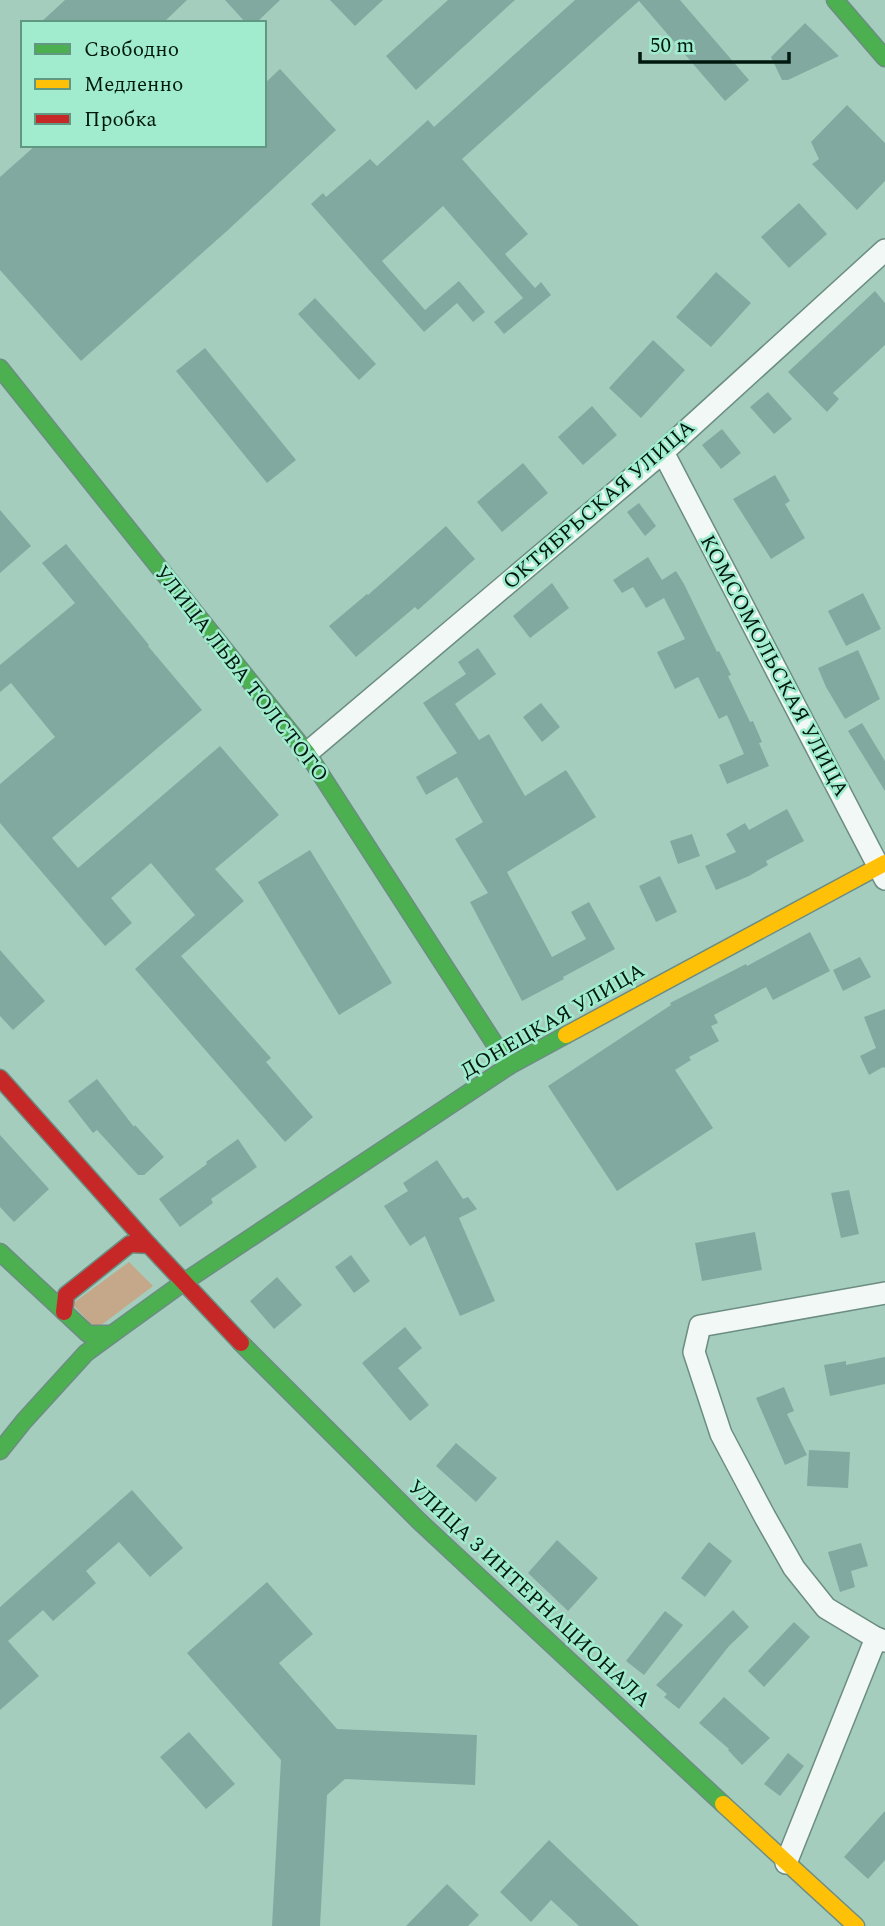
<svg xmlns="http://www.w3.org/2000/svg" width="885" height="1926" font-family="Spectral,serif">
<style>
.green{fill:#c4a889}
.building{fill:#81a9a0}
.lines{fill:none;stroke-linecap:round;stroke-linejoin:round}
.street-casing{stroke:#6c8d82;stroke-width:24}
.fast-casing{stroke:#6c8d82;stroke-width:19}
.slow-casing{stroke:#6c8d82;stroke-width:19}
.jam-casing{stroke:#6c8d82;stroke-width:19}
.street{stroke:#f2f8f5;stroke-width:21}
.fast{stroke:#4caf50;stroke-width:16}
.slow{stroke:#ffc107;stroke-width:16}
.jam{stroke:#c62828;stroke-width:16}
.labels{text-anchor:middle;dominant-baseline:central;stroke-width:5;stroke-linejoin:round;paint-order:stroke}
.street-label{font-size:21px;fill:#00190f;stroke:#a1ecce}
</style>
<rect width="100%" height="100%" fill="#a5cdbe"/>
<path class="green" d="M129 1262 153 1286 96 1329 72 1304Z"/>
<g class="building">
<path d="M65 0H187L163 23H40Z"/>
<path d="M225 0H280L256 23H246Z"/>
<path d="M330 0H383L355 26Z"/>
<path d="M448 0H515L416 90 386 56Z"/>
<path d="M575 0H680L749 80 725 101 639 1 462 159 528 234 505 254 535 288 541 282 551 295 504 334 494 322 523 298 443 206 382 261 425 310 459 281 485 312 473 322 457 303 424 332 311 204 323 193 326 197 370 159 377 166 428 120 434 127Z"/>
<path d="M805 23 839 56 788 80H782L771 57Z"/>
<path d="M280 69 336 130 228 230 81 361 0 270V177L36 145H264V84Z"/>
<path d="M847 105 885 143V181L857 210 812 164 819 159 811 142Z"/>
<path d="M799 203 827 234 789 268 761 237Z"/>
<path d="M716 272 751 303 711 347 676 317Z"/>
<path d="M875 291 885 303V345L833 393 839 399 827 412 788 372Z"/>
<path d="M315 298 376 364 359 380 298 314Z"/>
<path d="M653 340 685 370 641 418 609 388Z"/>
<path d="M205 348 296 460 267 483 176 371Z"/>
<path d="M768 392 792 419 774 434 750 407Z"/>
<path d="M592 406 617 435 583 465 558 437Z"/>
<path d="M722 429 741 453 721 469 702 445Z"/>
<path d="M523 463 548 493 502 532 477 502Z"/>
<path d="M775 475 790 501 785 504 805 538 771 559 733 499Z"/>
<path d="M639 503 656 526 645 536 627 512Z"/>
<path d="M0 510 31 546 0 573Z"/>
<path d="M446 526 475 559 418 610 415 607 356 657 329 626 367 594 368 595Z"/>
<path d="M66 544 149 645 148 646 202 710 52 838 78 868 220 746 279 815 215 869 244 901 181 956 271 1058 266 1062 313 1117 285 1142 135 969 195 915 151 863 111 898 132 923 105 946 0 823V784L55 737 11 683 0 692V665L75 603 42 563Z"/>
<path d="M648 557 662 580 676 571 684 584 717 652 719 651 731 675 728 676 750 722 753 721 762 742 759 743 769 766 727 784 719 765 744 754 727 715 719 719 698 677 675 689 657 652 685 639 664 598 646 608 633 587 622 593 613 580Z"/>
<path d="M552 583 569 608 530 638 513 616Z"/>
<path d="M863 593 881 629 846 646 828 611Z"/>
<path d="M478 648 496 674 455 704 479 740 489 734 525 796 566 770 596 817 507 872 552 957 586 939 571 912 589 902 615 949 563 977 564 979 522 1001 470 902 488 893 455 839 483 822 457 777 426 795 416 777 457 753 423 703 466 674 458 662Z"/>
<path d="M858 650 880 699 845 719 826 687 818 668Z"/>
<path d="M541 703 560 727 542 742 523 717Z"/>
<path d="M862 723 885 761V791L848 731Z"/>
<path d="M787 809 804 841 766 861 768 865 749 876 716 890 705 866 736 852 726 834 745 823 749 830Z"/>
<path d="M692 834 700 856 678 864 670 841Z"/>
<path d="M310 850 392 983 339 1015 258 882Z"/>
<path d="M660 876 677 912 656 922 639 886Z"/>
<path d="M810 932 830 971 773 1000 766 987 714 1015 718 1023 711 1026 719 1041 689 1057 691 1060 675 1070 713 1128 617 1191 548 1086 671 1005 670 1003 746 964 747 966Z"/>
<path d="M0 950 45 1001 13 1030 0 1016Z"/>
<path d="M860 957 871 977 843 991 833 970Z"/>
<path d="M885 1009V1068L883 1067 869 1075 860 1056 876 1048 864 1017Z"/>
<path d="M97 1079 134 1127 135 1125 164 1157 144 1175H138L97 1130 93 1133 68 1101Z"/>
<path d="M0 1135 49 1189 14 1222 0 1207Z"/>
<path d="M238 1139 257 1167 211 1199 213 1203 180 1227 159 1199 207 1164 206 1162Z"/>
<path d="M437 1160 463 1199 468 1197 477 1209 459 1218 495 1301 460 1316 425 1236 410 1246 384 1206 408 1191 403 1183Z"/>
<path d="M849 1190 859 1234 841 1238 831 1193Z"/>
<path d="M755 1232 762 1270 702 1281 695 1243Z"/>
<path d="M351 1255 370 1281 354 1293 335 1267Z"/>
<path d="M277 1277 302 1305 274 1329 250 1301Z"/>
<path d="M405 1327 422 1348 398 1368 429 1405 410 1421 362 1363Z"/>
<path d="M885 1357V1384L830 1396 824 1365 846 1361V1365Z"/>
<path d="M784 1387 794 1411 787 1414 807 1455 785 1465 756 1398Z"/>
<path d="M456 1443 497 1478 476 1502 436 1466Z"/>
<path d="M809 1450 850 1452 848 1488 807 1486Z"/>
<path d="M132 1490 183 1548 150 1577 119 1542 86 1571 96 1583 53 1621 43 1610 8 1641 39 1676 0 1710V1607Z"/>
<path d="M557 1540 598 1578 568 1611 528 1573Z"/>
<path d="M709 1542 732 1561 705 1597 681 1578Z"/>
<path d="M861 1543 868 1566 851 1571 855 1587 840 1592 828 1552Z"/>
<path d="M267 1582 313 1634 279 1663 337 1729 477 1735 475 1785 345 1779 327 1795 320 1926H272L281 1760 187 1653Z"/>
<path d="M733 1610 749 1627 729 1646 679 1709 664 1697 667 1694 656 1685Z"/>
<path d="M665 1611 683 1625 644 1675 626 1661Z"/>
<path d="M794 1622 810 1637 764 1687 748 1671Z"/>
<path d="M724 1697 770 1738 742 1765 728 1750 729 1749 699 1723Z"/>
<path d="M189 1732 235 1784 206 1809 160 1757Z"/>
<path d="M788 1753 804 1766 780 1796 764 1784Z"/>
<path d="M885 1811V1860L868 1879 844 1857Z"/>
<path d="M549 1840 639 1926H579L551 1900 531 1922 500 1892Z"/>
<path d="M447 1884 479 1915 468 1926H406Z"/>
</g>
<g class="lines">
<g class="street-casing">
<g id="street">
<path d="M663 452 885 879"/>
<path d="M307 753 663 452 885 250"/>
<path d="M885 1293 700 1326 694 1352 721 1434 765 1517 794 1568 826 1608 876 1638 885 1641"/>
<path d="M786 1863 876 1638"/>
</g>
</g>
<g class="fast-casing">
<g id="fast">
<path d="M835 0 885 58"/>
<path d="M0 368 307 753 509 1066"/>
<path d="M0 1252 88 1334H112L184 1282 509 1066 566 1035"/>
<path d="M241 1343 419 1521 723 1804"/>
<path d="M0 1451 24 1421 86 1353 112 1334"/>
</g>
</g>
<g class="slow-casing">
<g id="slow">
<path d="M566 1035 885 863"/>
<path d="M723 1804 856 1926"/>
</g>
</g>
<g class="jam-casing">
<g id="jam">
<path d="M0 1078 149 1245 241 1343"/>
<path d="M64 1312 66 1295 130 1244 149 1245"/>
</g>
</g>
<use href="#street" class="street"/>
<use href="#fast" class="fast"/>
<use href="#slow" class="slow"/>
<use href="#jam" class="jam"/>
</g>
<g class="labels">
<g class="street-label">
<text transform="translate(599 505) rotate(-41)">ОКТЯБРЬСКАЯ УЛИЦА</text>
<text transform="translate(774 666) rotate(62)">КОМСОМОЛЬСКАЯ УЛИЦА</text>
<text transform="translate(241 674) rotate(52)">УЛИЦА ЛЬВА ТОЛСТОГО</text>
<text transform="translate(553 1021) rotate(-30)">ДОНЕЦКАЯ УЛИЦА</text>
<text transform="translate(529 1594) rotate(43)">УЛИЦА 3 ИНТЕРНАЦИОНАЛА</text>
</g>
</g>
<rect x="21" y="21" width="245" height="126" fill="#a1ecce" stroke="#619882" stroke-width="2"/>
<rect x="35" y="44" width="35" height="10" fill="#4caf50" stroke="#619882" stroke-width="2"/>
<text x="84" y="56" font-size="21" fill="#00190f">Свободно</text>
<rect x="35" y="79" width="35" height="10" fill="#ffc107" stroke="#619882" stroke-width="2"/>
<text x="84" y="91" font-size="21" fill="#00190f">Медленно</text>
<rect x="35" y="114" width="35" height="10" fill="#c62828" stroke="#619882" stroke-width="2"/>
<text x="84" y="126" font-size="21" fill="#00190f">Пробка</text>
<path d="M640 52v10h149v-10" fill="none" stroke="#00190f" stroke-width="3.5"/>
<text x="650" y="52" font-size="21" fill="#00190f" stroke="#a1ecce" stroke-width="5" paint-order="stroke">50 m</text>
</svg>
